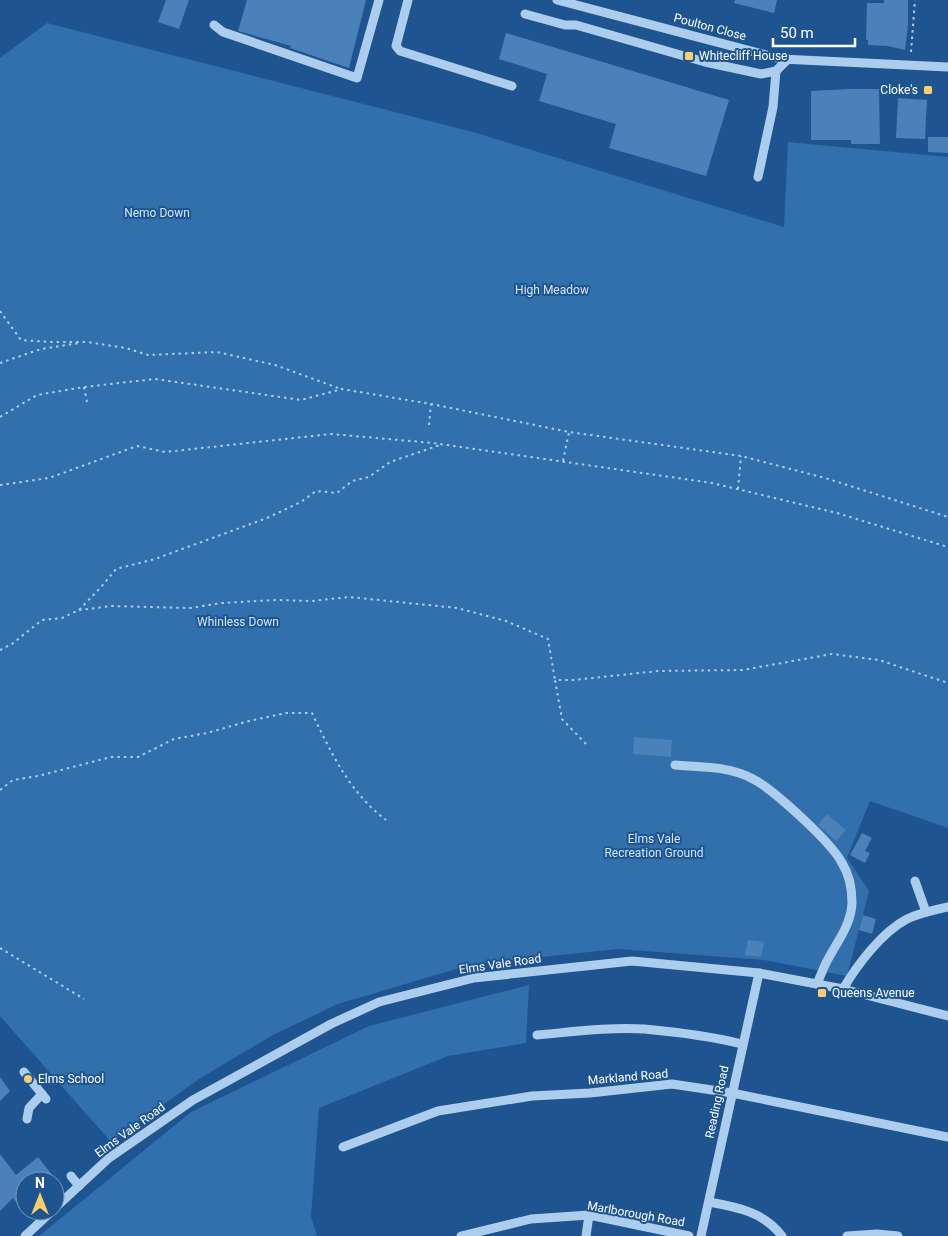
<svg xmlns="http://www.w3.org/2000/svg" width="948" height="1236" font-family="Roboto,sans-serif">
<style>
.green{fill:#316fad}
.building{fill:#4a81b8}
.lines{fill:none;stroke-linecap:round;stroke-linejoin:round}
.path{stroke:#adcded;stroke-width:2;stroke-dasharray:2.5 4;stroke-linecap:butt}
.minor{stroke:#adcded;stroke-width:9}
.poi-dot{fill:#fccd6c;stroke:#1e5490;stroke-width:2}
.labels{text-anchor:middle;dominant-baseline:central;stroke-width:4;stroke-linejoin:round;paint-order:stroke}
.street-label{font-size:12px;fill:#fff;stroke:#1e5490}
.poi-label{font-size:12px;fill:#fff;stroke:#1e5490;text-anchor:start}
.park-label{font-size:12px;fill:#d3e6fa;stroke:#1e5490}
</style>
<rect width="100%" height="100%" fill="#1e5490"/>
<g class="green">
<path d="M47 23 473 132 784 227 788 142 948 157V828L870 801 847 858 869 891 847 976 764 960 618 949 473 964 338 1004 273 1035 199 1079 111 1142 0 1016V58Z"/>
<path d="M529 985 526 1043 448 1056 319 1108 311 1217 317 1236H39L191 1112 369 1026Z"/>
</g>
<g class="building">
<path d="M166 0H189L179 29 158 22Z"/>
<path d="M247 0H366L349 68 290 48 291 46 238 31Z"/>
<path d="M735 0H777L774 13 734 3Z"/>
<path d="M884 0H908V25L905 50 888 46 868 45V40H866L867 3H884Z"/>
<path d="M506 33 729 100 706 176 609 148 616 124 539 101 547 74 499 59Z"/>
<path d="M850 89H879L880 144H851V140H811V91Z"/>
<path d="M898 98 927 100 925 139 896 138Z"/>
<path d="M928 137H948V153L928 152Z"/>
<path d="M634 737 672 740 671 757 633 754Z"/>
<path d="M827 814 846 830 836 841 818 825Z"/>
<path d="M862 833 872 838 865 851 870 853 865 863 850 855Z"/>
<path d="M863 915 876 919 872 934 859 930Z"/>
<path d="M748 940 764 942 761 957 745 955Z"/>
<path d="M0 1077 10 1091 0 1101Z"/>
<path d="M0 1154 16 1175 38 1157 57 1181H25V1214L13 1198 0 1211Z"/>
</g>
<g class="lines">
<g class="path">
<path d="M911 52 915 0"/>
<path d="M0 311 21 340 49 342H87L126 348 148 355 217 352 275 365 341 389"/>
<path d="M0 363 41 349 80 343"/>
<path d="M84 387 87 402"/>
<path d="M0 417 37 395 84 387 155 379 301 400 342 389 431 404 569 432 741 456 825 478 948 517"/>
<path d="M429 425 431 404"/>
<path d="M563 461 569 432"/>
<path d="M0 485 49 478 137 446 165 452 331 434 433 443 712 483 837 513 948 547"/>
<path d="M738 489 741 456"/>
<path d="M79 610 112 606 190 608 222 603 276 600 312 601 349 597 457 608 506 621 548 639 555 680"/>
<path d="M0 650 12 644 42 620 62 618 79 610 102 586 116 569 155 559 267 518 301 502 316 491 337 493 352 481 369 477 390 462 440 445"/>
<path d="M586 744 562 719 555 680H574L658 671 743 670 832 654 879 660 948 683"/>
<path d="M0 790 13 780 38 776 111 757H138L174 739 207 733 249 721 286 713H312C331 753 350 793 386 820"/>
<path d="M0 948 84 999"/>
</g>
<g class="minor">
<path d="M408 0 396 46 400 51 512 86"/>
<path d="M557 0 781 59 948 67"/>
<path d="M525 14 565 25H576L705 62 761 74 776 71 788 59"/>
<path d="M214 25 223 32 357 78 379 0"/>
<path d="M758 177 773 107 776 71"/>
<path d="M675 765C701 767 729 766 753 779 773 789 832 843 842 863 849 874 852 890 852 903 851 926 836 943 826 963 823 969 820 977 817 984"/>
<path d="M915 881 926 912"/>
<path d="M843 989C857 965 882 932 907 919 920 913 934 910 948 907"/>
<path d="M537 1035C572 1032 608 1027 644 1029 677 1032 710 1036 742 1044"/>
<path d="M24 1072 46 1099"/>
<path d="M27 1119 29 1108 42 1094"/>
<path d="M343 1147 438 1111 532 1096 590 1093 672 1084 732 1093 948 1137"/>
<path d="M71 1176 79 1186"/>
<path d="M709 1202C737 1207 764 1212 782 1236"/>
<path d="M55 1208 109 1158 193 1100 331 1024 379 1002 474 978 632 961 759 973 843 989 948 1016"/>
<path d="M25 1236 52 1211"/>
<path d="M461 1236 531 1219 589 1215 689 1236"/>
<path d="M586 1236 589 1215"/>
<path d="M701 1236 759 973"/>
<path d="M847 1236 877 1234 898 1236"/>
</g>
</g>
<g class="poi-dot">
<rect x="684" y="51" width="10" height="10" rx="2.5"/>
<rect x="923" y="85" width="10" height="10" rx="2.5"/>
<rect x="817" y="988" width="10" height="10" rx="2.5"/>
<circle cx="28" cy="1079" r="5"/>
</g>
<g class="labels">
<g class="street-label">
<text transform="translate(710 27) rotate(15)">Poulton Close</text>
<text transform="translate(500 964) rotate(-8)">Elms Vale Road</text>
<text transform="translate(628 1077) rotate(-5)">Markland Road</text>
<text transform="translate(717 1102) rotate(-78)">Reading Road</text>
<text transform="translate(130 1130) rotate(-36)">Elms Vale Road</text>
<text transform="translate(636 1214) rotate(10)">Marlborough Road</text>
</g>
<g class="poi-label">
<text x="699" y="56">Whitecliff House</text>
<text x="918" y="90" text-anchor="end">Cloke's</text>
<text x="832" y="993">Queens Avenue</text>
<text x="38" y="1079">Elms School</text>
</g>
<g class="park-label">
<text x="157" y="213">Nemo Down</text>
<text x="552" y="290">High Meadow</text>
<text x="238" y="622">Whinless Down</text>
<text x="654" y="839">Elms Vale<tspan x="654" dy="14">Recreation Ground</tspan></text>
</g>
</g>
<g transform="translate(40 1196)"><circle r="24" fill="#1e5490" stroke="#7898bc"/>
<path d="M0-4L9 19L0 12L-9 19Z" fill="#fccd6c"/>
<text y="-8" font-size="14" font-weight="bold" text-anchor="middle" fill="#ffffff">N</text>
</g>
<path d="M773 38v8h82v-8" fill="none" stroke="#ffffff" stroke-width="2.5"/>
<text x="780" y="38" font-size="15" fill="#ffffff" stroke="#1e5490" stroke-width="4" paint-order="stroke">50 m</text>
</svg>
